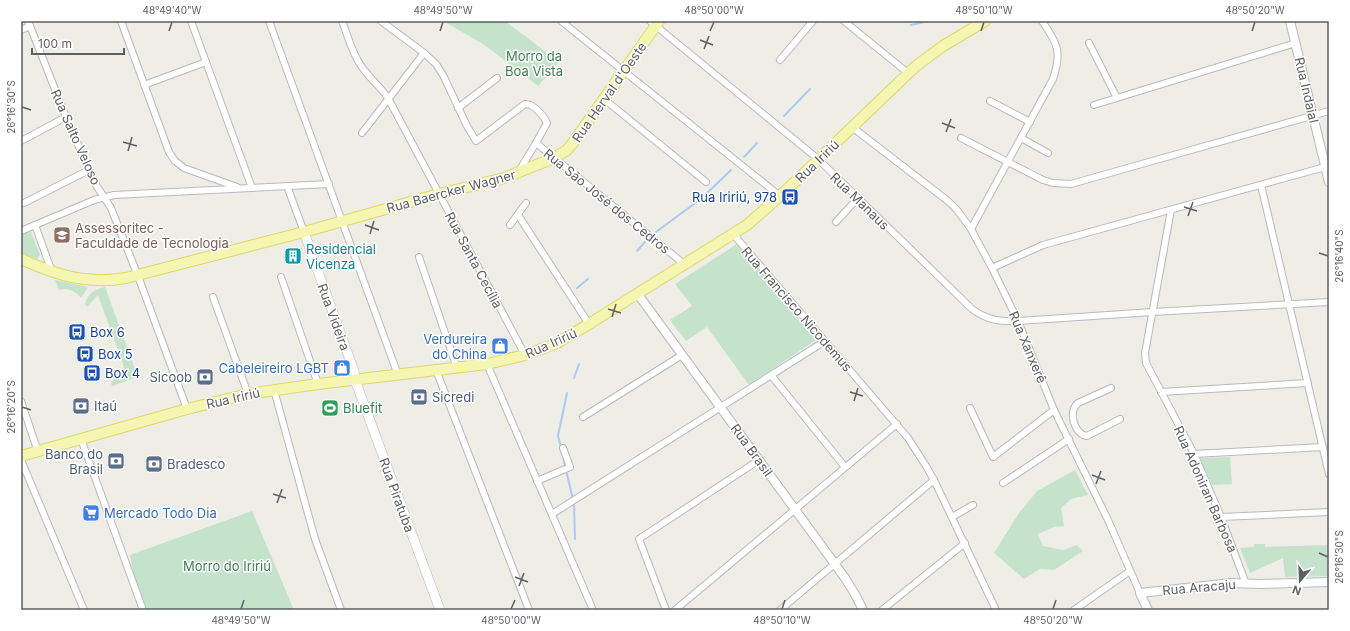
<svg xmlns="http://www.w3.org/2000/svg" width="1350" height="631" font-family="Inter,sans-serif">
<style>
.green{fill:#c5e3cb}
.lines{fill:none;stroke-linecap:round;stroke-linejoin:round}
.stream{stroke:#aec9f6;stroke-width:2}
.minor-casing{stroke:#b8b9be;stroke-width:8}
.tertiary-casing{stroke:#b8b9be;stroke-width:10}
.secondary-casing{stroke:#b9bac0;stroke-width:10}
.primary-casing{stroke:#e2d76a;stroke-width:12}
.minor{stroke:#fff;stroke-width:6}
.tertiary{stroke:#fff;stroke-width:8}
.secondary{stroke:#fff;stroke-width:9}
.primary{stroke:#f5f6b2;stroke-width:10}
.ticks{fill:none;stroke:#5d5f64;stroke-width:1.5}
.labels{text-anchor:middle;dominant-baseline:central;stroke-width:3;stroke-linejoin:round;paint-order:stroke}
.park-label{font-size:13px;fill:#3f824f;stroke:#fff}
.street-label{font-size:13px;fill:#5d5f64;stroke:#fff}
.transit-label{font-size:13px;fill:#164399;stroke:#fff;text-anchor:start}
.education-label{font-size:13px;fill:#785e54;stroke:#fff;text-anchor:start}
.culture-label{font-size:13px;fill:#0d838f;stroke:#fff;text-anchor:start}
.shop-label{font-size:13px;fill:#366cbe;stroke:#fff;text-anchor:end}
.service-label{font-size:13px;fill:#4e5e75;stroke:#fff;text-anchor:start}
.leisure-label{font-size:13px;fill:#27864d;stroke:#fff;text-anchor:start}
.neatline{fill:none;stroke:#5d5f64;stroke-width:1.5}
.ticks-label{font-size:10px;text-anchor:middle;fill:#5d5f64}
</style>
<rect width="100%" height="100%" fill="#eeeee6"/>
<g class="green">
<path d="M443 21H505L559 62 538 86 483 44Z"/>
<path d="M30 229 40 255 37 259 21 253V233Z"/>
<path d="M737 244 816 340 749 385 707 327 686 341 670 320 692 306 675 284Z"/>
<path d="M55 280 88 287 81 298C75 291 68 287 59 290Z"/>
<path d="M105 287 138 377 112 386 111 383 124 367 98 295 87 307 85 304C88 293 95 289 105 287Z"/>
<path d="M1230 457 1232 484 1212 485 1200 458Z"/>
<path d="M1075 470 1088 495 1071 499 1061 508 1064 526 1054 527 1038 534 1043 546 1063 550 1077 545 1083 551 1054 570 1040 569 1024 579 994 553 1019 513 1037 491Z"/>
<path d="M252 511 294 610H139L130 555Z"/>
<path d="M1254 544H1265V547L1329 545V576L1285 577 1283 558 1250 573 1240 548 1254 547Z"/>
</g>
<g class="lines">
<g class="stream">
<path d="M911 25 929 21"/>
<path d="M784 116 810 89"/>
<path d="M744 157 757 143"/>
<path d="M656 232 702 198 731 170"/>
<path d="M637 251 645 242"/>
<path d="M577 288 588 279"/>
<path d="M574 378 579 364"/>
<path d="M561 447 558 436 567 393"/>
<path d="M563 457 574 504 575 539"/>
</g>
<g class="minor-casing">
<g id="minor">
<path d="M28 21 66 117 89 170 96 185 111 208 138 276 187 409"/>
<path d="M121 21 169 152 175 161 184 168 237 187"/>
<path d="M191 21 252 188"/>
<path d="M269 21 398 375"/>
<path d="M342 21C348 36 352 54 362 67 370 79 380 86 388 98L525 355"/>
<path d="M381 21 424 53 436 64 443 75 467 126 476 141 525 104C533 103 544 116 547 123L536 143 684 264"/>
<path d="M561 21 780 196"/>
<path d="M650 21 818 159 972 309C987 320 1000 322 1018 321L1153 312 1329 302"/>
<path d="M844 21 908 73"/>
<path d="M21 30 30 26"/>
<path d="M1089 43 1117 98"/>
<path d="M780 60 813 21"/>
<path d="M144 85 206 62"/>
<path d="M604 99 706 182"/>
<path d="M990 101 1030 122"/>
<path d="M1094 105 1296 43"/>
<path d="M458 108 497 78"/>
<path d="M852 127 948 201 957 210 971 229 992 268 1018 321 1054 410 1108 520 1140 593"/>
<path d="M362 133 424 53"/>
<path d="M961 138 1043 180 1053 183 1071 184 1329 111"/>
<path d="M1021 138 1048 153"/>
<path d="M21 141 66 117"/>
<path d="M519 171 536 143"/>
<path d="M1261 185 1329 474"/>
<path d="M287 186 304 232"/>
<path d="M24 203 89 170"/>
<path d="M1171 210 1145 353 1146 363 1194 454 1221 517 1246 584"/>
<path d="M518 215 589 324"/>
<path d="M836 222 858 198"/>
<path d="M35 225 52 272"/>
<path d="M510 225 526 203"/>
<path d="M971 229 1053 79C1062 52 1058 44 1042 21"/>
<path d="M21 231 94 200 114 195 329 184"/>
<path d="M733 234 908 438 926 466 934 480 996 610"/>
<path d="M419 257 457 368"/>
<path d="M992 268 1043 245 1325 167"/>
<path d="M281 277 318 384"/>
<path d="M213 297 248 394"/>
<path d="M487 364 593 610"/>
<path d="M436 370 529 610"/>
<path d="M771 375 845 467"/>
<path d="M1111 388 1078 403C1067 412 1075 435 1087 436L1120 419"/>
<path d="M274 390 315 539 341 610"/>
<path d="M1161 392 1308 383"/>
<path d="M21 401 38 452"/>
<path d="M970 408 993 457 1054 410"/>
<path d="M583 417 682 355"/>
<path d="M81 439 143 610"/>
<path d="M1194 454 1323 447"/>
<path d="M21 460 84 610"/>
<path d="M537 481 570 467 563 448"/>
<path d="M1003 483 1069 439"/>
<path d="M552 514 825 341"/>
<path d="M952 517 973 505"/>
<path d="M1221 517 1329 512"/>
<path d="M666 610 639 539 759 460"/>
<path d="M675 610 897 424"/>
<path d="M780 610 934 480"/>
<path d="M882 610 965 543"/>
<path d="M1074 610 1130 571"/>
</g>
</g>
<g class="tertiary-casing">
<g id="tertiary">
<path d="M1290 21 1329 182"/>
<path d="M637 293 845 578 856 596 863 610"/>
<path d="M1148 610 1140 593 1231 583 1261 584 1329 582"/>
</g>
</g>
<g class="secondary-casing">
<path id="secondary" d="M304 232 354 371 355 380 440 610"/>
</g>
<g class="primary-casing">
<g id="primary">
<path d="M21 259C57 275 86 285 126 278L304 232 439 194 504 178 554 158 567 150 572 144 659 21"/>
<path d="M21 456 187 409 248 394 318 384 487 364 525 355 557 343 589 324 747 225 780 196 916 66 943 46 985 21"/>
</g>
</g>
<use href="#minor" class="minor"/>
<use href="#tertiary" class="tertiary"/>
<use href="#secondary" class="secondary"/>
<use href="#primary" class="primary"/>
</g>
<path class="ticks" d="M169 31 172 22M440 31 443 22M710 31 714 22M981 31 984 22M1252 31 1255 22M700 40 713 45M704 49 709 36M22 107 31 110M942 123 955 128M946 132 951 119M123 142 137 146M128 151 132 137M1184 207 1197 211M1188 216 1193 202M365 225 379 230M370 234 374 221M1319 253 1328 256M608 309 621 313M612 317 616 304M850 392 863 396M854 401 858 388M22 407 31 410M1092 475 1105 480M1096 484 1101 471M273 494 286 498M277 503 282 489M1319 553 1328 557M515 577 528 582M519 586 524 573M241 609 244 600M511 609 515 600M782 609 785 600M1053 609 1056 600"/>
<defs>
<g id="bus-square" transform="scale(0.9)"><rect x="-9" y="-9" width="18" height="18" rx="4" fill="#1a4fb4" stroke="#fff"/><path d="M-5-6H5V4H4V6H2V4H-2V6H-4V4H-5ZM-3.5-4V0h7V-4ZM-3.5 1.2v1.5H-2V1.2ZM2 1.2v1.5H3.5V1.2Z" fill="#fff"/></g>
<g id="school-square" transform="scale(0.9)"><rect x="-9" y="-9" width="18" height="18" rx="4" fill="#8d6e63" stroke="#fff"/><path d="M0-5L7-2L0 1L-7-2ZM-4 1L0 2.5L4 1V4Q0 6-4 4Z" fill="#fff"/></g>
<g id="building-square" transform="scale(0.9)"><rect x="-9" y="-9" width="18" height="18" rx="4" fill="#0f9aa8" stroke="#fff"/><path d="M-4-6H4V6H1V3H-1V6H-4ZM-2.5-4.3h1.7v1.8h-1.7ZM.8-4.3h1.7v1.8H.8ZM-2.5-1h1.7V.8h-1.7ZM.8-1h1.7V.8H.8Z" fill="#fff"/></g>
<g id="shop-square" transform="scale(0.9)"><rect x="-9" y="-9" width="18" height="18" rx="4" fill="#3f7fe0" stroke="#fff"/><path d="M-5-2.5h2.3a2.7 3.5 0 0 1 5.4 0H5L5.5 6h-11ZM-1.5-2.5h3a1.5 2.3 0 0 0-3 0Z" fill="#fff"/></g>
<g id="bank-square" transform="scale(0.9)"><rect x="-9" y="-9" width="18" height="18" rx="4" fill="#5c6f8a" stroke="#fff"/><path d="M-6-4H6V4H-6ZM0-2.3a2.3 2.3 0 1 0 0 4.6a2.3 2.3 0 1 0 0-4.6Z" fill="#fff"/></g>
<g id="stadium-square" transform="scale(0.9)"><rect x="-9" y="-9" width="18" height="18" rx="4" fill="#2e9e5b" stroke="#fff"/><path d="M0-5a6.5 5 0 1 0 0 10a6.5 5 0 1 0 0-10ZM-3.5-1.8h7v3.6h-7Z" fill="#fff"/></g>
<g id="supermarket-square" transform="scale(0.9)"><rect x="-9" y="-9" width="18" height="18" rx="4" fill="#3f7fe0" stroke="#fff"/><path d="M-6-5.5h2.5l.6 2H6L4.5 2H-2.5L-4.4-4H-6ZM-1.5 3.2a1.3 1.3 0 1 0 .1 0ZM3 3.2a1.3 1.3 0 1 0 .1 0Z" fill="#fff"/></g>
</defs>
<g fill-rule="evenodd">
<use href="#bus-square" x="790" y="197"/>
<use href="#school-square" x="62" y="235"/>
<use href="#building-square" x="293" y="256"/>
<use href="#bus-square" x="77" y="332"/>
<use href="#shop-square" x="500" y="346"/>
<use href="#bus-square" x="85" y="354"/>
<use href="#shop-square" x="342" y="368"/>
<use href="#bus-square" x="92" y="373"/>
<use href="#bank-square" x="205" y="377"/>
<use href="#bank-square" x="419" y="397"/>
<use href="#bank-square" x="81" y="406"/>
<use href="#stadium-square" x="330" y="408"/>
<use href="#bank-square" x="116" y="461"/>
<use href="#bank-square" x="154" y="464"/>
<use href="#supermarket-square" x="91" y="513"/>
</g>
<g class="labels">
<g class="park-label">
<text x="534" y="56">Morro da<tspan x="534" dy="15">Boa Vista</tspan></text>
<text x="227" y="566">Morro do Iririú</text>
</g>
<g class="street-label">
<text transform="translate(1307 90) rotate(77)">Rua Indaial</text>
<text transform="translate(609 92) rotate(-55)">Rua Herval d'Oeste</text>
<text transform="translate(76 137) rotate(66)">Rua Salto Veloso</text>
<text transform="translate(817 161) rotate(-44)">Rua Iririú</text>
<text transform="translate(451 191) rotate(-15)">Rua Baercker Wagner</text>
<text transform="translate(607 201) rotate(39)">Rua São José dos Cedros</text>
<text transform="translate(860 201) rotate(44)">Rua Manaus</text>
<text transform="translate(474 260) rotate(62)">Rua Santa Cecília</text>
<text transform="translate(797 309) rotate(49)">Rua Francisco Nicodemus</text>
<text transform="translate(334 317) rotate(70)">Rua Videira</text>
<text transform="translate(551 343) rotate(-24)">Rua Iririú</text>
<text transform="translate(1028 347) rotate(67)">Rua Xanxerê</text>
<text transform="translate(233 398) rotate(-13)">Rua Iririú</text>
<text transform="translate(752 450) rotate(54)">Rua Brasil</text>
<text transform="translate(1206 489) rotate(66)">Rua Adoniran Barbosa</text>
<text transform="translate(397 495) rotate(70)">Rua Piratuba</text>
<text transform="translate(1199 587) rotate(-5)">Rua Aracaju</text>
</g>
<g class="transit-label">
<text x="777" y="197" text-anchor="end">Rua Iririú, 978</text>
<text x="90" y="332">Box 6</text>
<text x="98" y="354">Box 5</text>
<text x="105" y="373">Box 4</text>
</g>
<g class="education-label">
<text x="75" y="228">Assessoritec -<tspan x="75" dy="15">Faculdade de Tecnologia</tspan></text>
</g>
<g class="culture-label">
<text x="306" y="249">Residencial<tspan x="306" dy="15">Vicenza</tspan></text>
</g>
<g class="shop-label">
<text x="487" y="339">Verdureira<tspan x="487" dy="15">do China</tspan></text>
<text x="329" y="368">Cabeleireiro LGBT</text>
<text x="104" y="513" text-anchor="start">Mercado Todo Dia</text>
</g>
<g class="service-label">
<text x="192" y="377" text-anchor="end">Sicoob</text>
<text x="432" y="397">Sicredi</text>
<text x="94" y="406">Itaú</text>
<text x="103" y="454" text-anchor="end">Banco do<tspan x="103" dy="15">Brasil</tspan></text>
<text x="167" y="464">Bradesco</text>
</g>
<g class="leisure-label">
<text x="343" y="408">Bluefit</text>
</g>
</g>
<rect width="1350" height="631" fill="none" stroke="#ffffff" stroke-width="44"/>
<g transform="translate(1300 581) rotate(199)" stroke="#ffffff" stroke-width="3" paint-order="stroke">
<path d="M0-3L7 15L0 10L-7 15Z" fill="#5d5f64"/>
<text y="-6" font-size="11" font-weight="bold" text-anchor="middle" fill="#5d5f64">N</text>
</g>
<path d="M32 48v6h92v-6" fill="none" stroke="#5d5f64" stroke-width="2"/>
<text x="38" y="48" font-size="12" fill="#5d5f64" stroke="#ffffff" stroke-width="3" paint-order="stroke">100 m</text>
<rect x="22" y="22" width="1306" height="587" class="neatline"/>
<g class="ticks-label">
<text x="172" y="14">48°49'40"W</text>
<text x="443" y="14">48°49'50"W</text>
<text x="714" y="14">48°50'00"W</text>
<text x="984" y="14">48°50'10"W</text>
<text x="1255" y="14">48°50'20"W</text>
<text transform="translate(11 107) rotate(-90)" y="4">26°16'30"S</text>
<text transform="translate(1339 256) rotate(-90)" y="4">26°16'40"S</text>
<text transform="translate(11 407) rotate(-90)" y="4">26°16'20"S</text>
<text transform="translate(1339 557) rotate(-90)" y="4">26°16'30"S</text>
<text x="241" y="624">48°49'50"W</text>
<text x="511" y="624">48°50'00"W</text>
<text x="782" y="624">48°50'10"W</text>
<text x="1053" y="624">48°50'20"W</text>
</g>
</svg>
